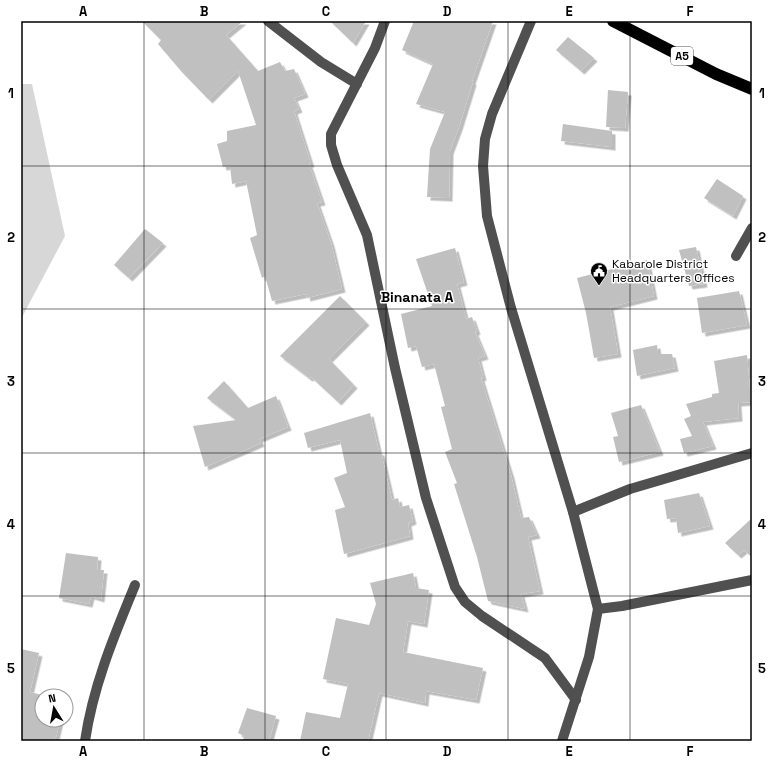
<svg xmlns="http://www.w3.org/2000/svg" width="773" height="762" font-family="'Space Grotesk',sans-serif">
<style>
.green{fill:#d7d7d7}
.building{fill:#c0c0c0;filter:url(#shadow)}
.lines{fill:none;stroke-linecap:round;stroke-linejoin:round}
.minor{stroke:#505050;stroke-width:10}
.highway{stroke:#000;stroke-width:12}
.grid{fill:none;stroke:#000;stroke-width:1;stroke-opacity:0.55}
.labels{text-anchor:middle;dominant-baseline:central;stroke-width:3;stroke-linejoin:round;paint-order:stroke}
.shield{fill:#fff;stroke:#4c4c4c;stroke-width:1}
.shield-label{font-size:11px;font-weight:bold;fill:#000}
.poi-label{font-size:12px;fill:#000;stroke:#fff;text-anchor:start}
.quarter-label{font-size:14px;font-weight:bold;fill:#000;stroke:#fff}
.neatline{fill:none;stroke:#000;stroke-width:1.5}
.grid-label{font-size:13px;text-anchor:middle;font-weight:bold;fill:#000}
</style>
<defs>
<filter id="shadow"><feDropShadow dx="3.5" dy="3.5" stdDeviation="0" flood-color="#0004"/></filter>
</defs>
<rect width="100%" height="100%" fill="#fff"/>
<path class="green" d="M21 84H32L65 236 21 319Z"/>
<g class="building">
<path d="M142 21H243L226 35 258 71 280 62 285 71 294 69 305 94 294 98 299 109 294 111 311 164H309L322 202 317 203 331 243 342 289 307 298 306 294 272 301 265 276 262 278 250 238 257 235 246 181 232 184 230 166 223 167 217 144 227 141V131L256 125 238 71 209 100 181 71 158 44 161 40Z"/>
<path d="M330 21H366L353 43Z"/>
<path d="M414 21H493L472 81 473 82 459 127 450 151 449 198 427 197 430 149 445 112 416 104 433 64 402 50Z"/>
<path d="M568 37 594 58 581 71 556 50Z"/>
<path d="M608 90 628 92 625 128 606 127Z"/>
<path d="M563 124 612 131V147L561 141Z"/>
<path d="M717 179 743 196 733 216 704 198Z"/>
<path d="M145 229 163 243 129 278 114 265Z"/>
<path d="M696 247 704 284 689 286 679 250Z"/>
<path d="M455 248 464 282 457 284 466 319 472 317 477 331 475 332 485 356 478 358 483 377 481 378 511 475 521 518 529 517 537 535 528 537 540 591 521 594 525 609 488 601 477 557 454 484 457 483 445 452 452 449 441 407 445 406 434 364 422 367 416 346 408 348 401 314 432 306 416 259Z"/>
<path d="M647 260 654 296 610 307 618 354 594 358 586 313 577 278Z"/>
<path d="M739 291 747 325 702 333 697 298Z"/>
<path d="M340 296 366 322 329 359 354 385 338 402 311 377 309 378 280 356Z"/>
<path d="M657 345 658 354H672L675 368 637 376 633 350Z"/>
<path d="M747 355 751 402 738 403 739 418 703 422 713 446 684 453 680 439 692 436 684 419 691 416 686 404 712 397V394L719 393 714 361Z"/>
<path d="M224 381 248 408 276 396 288 427 259 439 261 443 205 467 193 426 236 420 207 398Z"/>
<path d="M641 405 660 452 619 462 613 437 618 436 611 413Z"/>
<path d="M370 413 379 452H381L392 500 398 498 400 507 409 505 413 521 408 523 410 536 344 554 335 510 345 507 334 478 347 473 340 440 308 448 304 433Z"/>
<path d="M699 493 710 526 678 533 676 518 667 519 664 500Z"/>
<path d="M752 518V557L744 550 738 555 725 543Z"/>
<path d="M66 553 98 557 97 570H104L101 599 91 596 89 604 59 598Z"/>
<path d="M413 573 416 588 429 590 424 624 408 621 403 652 483 668 476 700 426 691 425 703 379 693 368 741H300L306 712 340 718 348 684 323 679 336 618 369 625 376 604 370 583Z"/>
<path d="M21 649 39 653 30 692 46 696H42V720H60L55 741H21Z"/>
<path d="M247 708 276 716 269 741H243L244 736 238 733Z"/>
</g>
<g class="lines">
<g class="minor">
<path d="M268 21 321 62 357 84"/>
<path d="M385 21 375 48 331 134V145L337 165 367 235 395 368 426 498 455 587 465 602 482 616 545 658 576 700"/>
<path d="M531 21 492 114 485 139 483 166 487 216 511 308 573 512 598 609 589 657 562 741"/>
<path d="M736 256 752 228"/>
<path d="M573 512 630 489 752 453"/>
<path d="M598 609 622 606 752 580"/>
<path d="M85 741C93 686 114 636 135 585"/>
</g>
<path class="highway" d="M613 21 716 74 752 89"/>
</g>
<path class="grid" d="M144 21V741M265 21V741M386 21V741M508 21V741M630 21V741M21 166H752M21 309H752M21 453H752M21 596H752"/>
<defs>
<g id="civic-pin" transform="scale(0.9)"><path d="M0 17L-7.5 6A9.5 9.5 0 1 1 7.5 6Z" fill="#000" stroke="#fff"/><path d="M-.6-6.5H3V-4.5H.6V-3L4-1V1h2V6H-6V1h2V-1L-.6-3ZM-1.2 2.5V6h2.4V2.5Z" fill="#fff"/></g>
</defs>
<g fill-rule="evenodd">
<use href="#civic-pin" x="599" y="271"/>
</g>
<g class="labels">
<rect class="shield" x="671" y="47" width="22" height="18" rx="3"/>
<g class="shield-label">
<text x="682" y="56">A5</text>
</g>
<g class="poi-label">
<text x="612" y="264">Kabarole District<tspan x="612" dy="14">Headquarters Offices</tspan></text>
</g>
<g class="quarter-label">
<text x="417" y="297">Binanata A</text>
</g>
</g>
<rect width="773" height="762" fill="none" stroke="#ffffff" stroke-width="44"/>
<g transform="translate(54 708) rotate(349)"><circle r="19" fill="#ffffff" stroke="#999999"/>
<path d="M0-3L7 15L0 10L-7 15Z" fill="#000000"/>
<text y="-6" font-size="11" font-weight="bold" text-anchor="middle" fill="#000000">N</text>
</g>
<rect x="22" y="22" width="729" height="718" class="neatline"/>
<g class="grid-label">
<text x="83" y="16">A</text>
<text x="204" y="16">B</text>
<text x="326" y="16">C</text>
<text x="447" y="16">D</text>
<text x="569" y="16">E</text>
<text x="690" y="16">F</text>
<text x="11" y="98">1</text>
<text x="762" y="98">1</text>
<text x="11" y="242">2</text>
<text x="762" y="242">2</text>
<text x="11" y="386">3</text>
<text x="762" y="386">3</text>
<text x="11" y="529">4</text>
<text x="762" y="529">4</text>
<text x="11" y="673">5</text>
<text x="762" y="673">5</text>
<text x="83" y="756">A</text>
<text x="204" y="756">B</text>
<text x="326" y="756">C</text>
<text x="447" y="756">D</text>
<text x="569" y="756">E</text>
<text x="690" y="756">F</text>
</g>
</svg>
